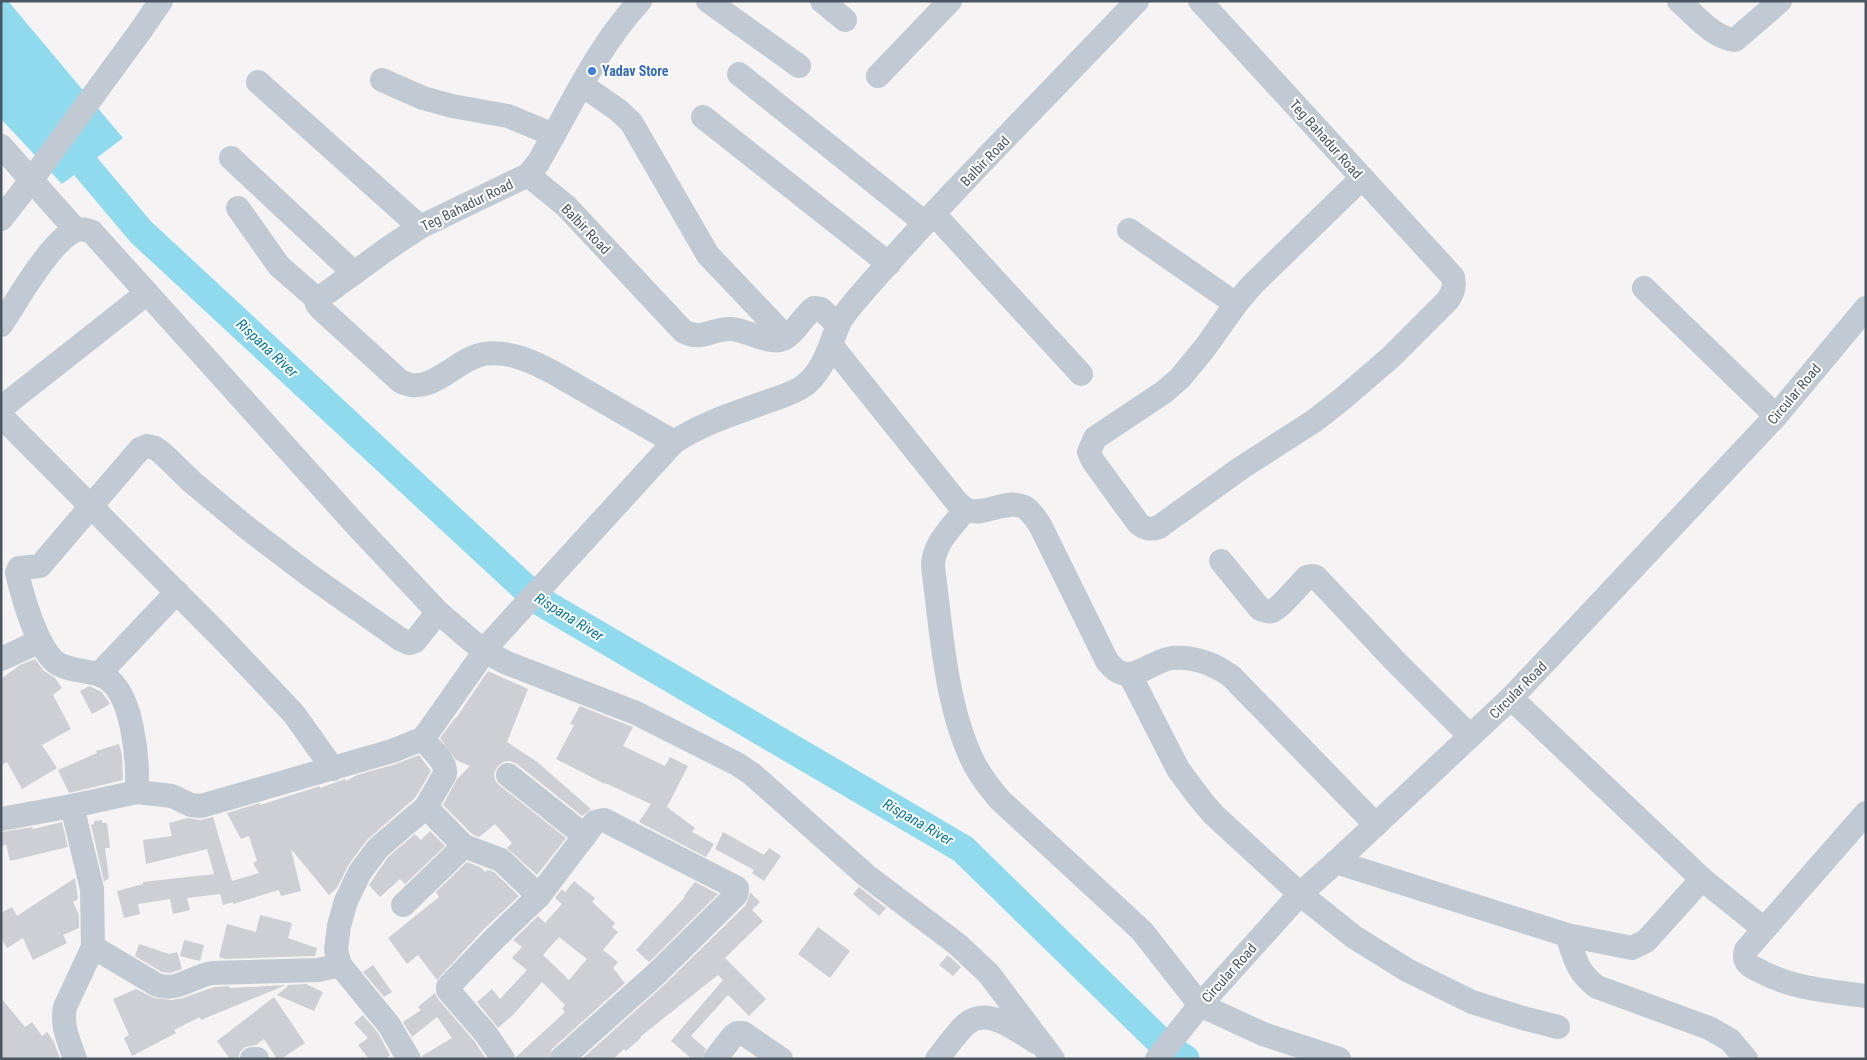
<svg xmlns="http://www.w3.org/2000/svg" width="1867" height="1060" font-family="'Roboto Condensed',sans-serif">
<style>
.water{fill:#90daee}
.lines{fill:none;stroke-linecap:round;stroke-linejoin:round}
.river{stroke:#90daee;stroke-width:29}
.building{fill:#cdcfd5;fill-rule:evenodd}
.minor{stroke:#c1cad2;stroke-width:24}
.minor-bridge{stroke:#c1cad2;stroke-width:24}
.shop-dot{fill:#3f7fe0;stroke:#fff;stroke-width:2}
.labels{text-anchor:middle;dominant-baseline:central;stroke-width:4;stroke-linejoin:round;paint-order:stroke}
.shop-label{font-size:14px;font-weight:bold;fill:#366cbe;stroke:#fff;text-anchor:start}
.street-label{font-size:14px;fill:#4a5661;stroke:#fff}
.water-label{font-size:15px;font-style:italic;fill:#0c7c9b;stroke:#fff}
</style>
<rect width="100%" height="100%" fill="#f5f3f3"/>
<path class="water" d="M1 1H8L123 138 62 184 1 119Z"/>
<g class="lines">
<path class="river" d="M60 136 141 232 538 600 963 849 1166 1047 1185 1059"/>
</g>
<g class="building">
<path d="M35 659 44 671 54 677 62 688 53 695 71 729 42 745 57 768 22 789 7 762 1 765V679L20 665Z"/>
<path d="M488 671 528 689 507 742 536 761 591 809 582 816 517 764 510 761 503 762 498 766 494 773 495 780 499 785 566 838 537 875 507 848 512 843 495 824 479 837 472 834 443 805 457 779 470 766 456 760 440 738 455 718H456Z"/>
<path d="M89 686 102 692 110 704 92 714 80 691Z"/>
<path d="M580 706 633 727 623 746 665 766 670 757 688 766 667 807 695 828 692 832 714 844 706 857 639 822 651 804 605 783V784L556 759 574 725 570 724Z"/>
<path d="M119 744 122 755 123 780 69 793 58 770 97 753 96 751Z"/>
<path d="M419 755 431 771 415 798 367 840 349 864 337 888 329 895 291 849 301 891 281 896 279 890 233 904V902L223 905 220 894 187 898 190 910 173 914 170 899 138 904 140 914 124 918 117 891 143 884V882L214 874 207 849 146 864 143 840 172 836 169 823 188 818 200 820 213 817 232 881 259 873 253 863 257 861 249 836 241 839 227 813 260 803V805L320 786V788L345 779 346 781 357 775 396 764Z"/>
<path d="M102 820V823H107L110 848H105L109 878 104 882 91 825 94 824V821Z"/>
<path d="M62 822 68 847 10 861 6 844 1 847V832L32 827 33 829Z"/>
<path d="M430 831 445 846 405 884 400 879 380 897 369 885 388 857 415 834 421 840Z"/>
<path d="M723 832 764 855 769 848 781 856 764 881 752 873 754 870 715 849Z"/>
<path d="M467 862 480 867 485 872 488 870 494 872 519 896 484 929 437 980 418 955 407 964 388 938 439 897 436 892Z"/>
<path d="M75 878 78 899 73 902 79 915V928L63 935 67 943 33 960 23 938 7 948 1 938V913L12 907 17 916Z"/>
<path d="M574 881 595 898 592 902 615 923 612 927 618 932 603 950 618 962 613 968 625 983 552 1049 548 1059H517L516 1057 565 1012 562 1009 565 1005 542 982 513 1015 498 1028 477 1002 492 989 500 999 527 970 512 958 522 947 513 940 538 916 545 923 562 904 555 898 562 889 565 892ZM559 937 587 959 569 980 543 955Z"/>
<path d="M695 882 718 894 649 962 636 950 685 897 684 896Z"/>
<path d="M859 887 886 908 879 916 853 894Z"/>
<path d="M750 892 760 902 752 910 763 921 725 958 766 999 749 1016 728 995 691 1036 706 1049 702 1059H692L671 1041 723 980 718 975 640 1037 641 1038 626 1051 624 1049 613 1059H582L664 985 746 905Z"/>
<path d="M260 915 292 923 288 938 317 948 315 956 225 959 219 957 227 924 256 932Z"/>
<path d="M818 927 850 951 830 978 798 954Z"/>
<path d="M184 940 204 945 200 961 180 956Z"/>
<path d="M139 944 169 954 177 952 182 969 170 973 162 972 135 956Z"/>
<path d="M948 955 961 967 953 976 939 965Z"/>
<path d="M373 965 392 992 384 997 363 972Z"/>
<path d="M306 984 323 992 314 1011 277 995 288 986 287 985Z"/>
<path d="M286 985 201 1020 200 1017 174 1030 176 1033 132 1056 124 1038 129 1035 113 999 136 989 154 998 172 1000 183 998 214 987 229 986 230 988Z"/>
<path d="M435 993 438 999 475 1042 486 1059H423L422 1056 452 1038 437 1017 412 1037 403 1022 421 1010 418 1007Z"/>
<path d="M274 997 305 1043 281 1059H277L264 1039 256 1045 245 1047 240 1052 238 1059H230L217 1041Z"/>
<path d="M1 998 25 1027 32 1022 42 1036 47 1032 54 1042 60 1059H1Z"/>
<path d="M363 1015 378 1033 390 1055 385 1059H369L358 1045 368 1038 354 1023Z"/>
</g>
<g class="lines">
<g class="minor">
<path d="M640 1C597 47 570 108 538 163L528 175 420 227 387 249 321 297 317 304 322 310 400 381C430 398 455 359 484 354 509 350 534 362 556 374L674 442"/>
<path d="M708 1 799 66"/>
<path d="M822 1 845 20"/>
<path d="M1200 1 1453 277C1455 287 1453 292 1448 300L1391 357 1341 400 1314 421 1241 468 1159 527C1150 530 1145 529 1138 523L1093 461 1089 452 1095 438 1164 392 1180 378 1204 349 1236 304 1251 286 1362 178"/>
<path d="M1679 1C1695 15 1713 38 1735 40L1780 1"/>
<path d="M141 30 161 1"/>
<path d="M739 74 925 223"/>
<path d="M878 76 950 1"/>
<path d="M382 80 423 98 452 106 508 116 554 135"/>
<path d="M258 82 420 227"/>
<path d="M582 85 618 110 631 122 708 255 786 337"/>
<path d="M703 117 889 264"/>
<path d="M1 146 76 230"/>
<path d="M231 158 354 273"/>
<path d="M528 175 566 206 683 331C702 342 712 328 731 329 746 330 767 343 780 340 794 336 803 316 814 308L821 309 838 325"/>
<path d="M238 208 279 266 318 300"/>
<path d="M934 214 1081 374"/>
<path d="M1 219 30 182"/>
<path d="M1129 230 1236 304"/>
<path d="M1644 288 1776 416"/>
<path d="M1 325C17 301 51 240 76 230 82 228 87 230 92 232L356 525 438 612 467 637 484 651 507 663 636 713 737 764 752 774 867 876 957 944 989 974 1053 1059"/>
<path d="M831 345 956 501C959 504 962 507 965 509 983 518 1006 498 1024 507 1031 511 1036 519 1040 525L1107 661C1129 690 1146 662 1172 658 1194 656 1214 664 1231 676L1376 825"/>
<path d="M1 408 147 293"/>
<path d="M1 416 222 638 294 714 333 769"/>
<path d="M966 509C952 527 933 543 933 567 941 627 945 699 970 755 977 772 988 786 1000 800L1142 931 1200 1005 1263 1034 1339 1059"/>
<path d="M1221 561 1260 609C1264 610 1268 613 1272 611 1280 608 1300 584 1307 577L1312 576 1316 577 1395 661 1470 736"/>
<path d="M1 659 40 641"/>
<path d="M99 674 177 592"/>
<path d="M1130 675 1178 769 1201 800 1214 815 1300 894 1354 937 1407 970 1472 1002 1526 1019 1558 1027"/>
<path d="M1511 698 1702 879 1764 929"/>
<path d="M508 775 585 836"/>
<path d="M137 792C138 762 134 686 100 675 87 670 64 671 53 660 36 643 23 598 17 573L19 568 40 566 140 449 147 446 155 448 162 453 192 482 246 527 309 575 400 639 409 643 415 641 438 612"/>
<path d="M72 806 92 889 93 947 65 1007C61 1026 69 1041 75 1059"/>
<path d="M426 807 464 846 501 860 539 896"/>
<path d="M1866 813 1746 950C1745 954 1744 957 1746 961 1749 967 1757 969 1762 972 1794 989 1830 991 1866 996"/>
<path d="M1 819 72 806 137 792 172 796 191 805 201 806 392 751 422 739 428 732 492 641 674 442C701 424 733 414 763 403 777 398 793 394 805 385 824 370 829 347 838 326 842 316 850 307 857 299 946 196 1043 100 1137 1"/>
<path d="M1336 862 1567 935 1632 948 1646 941 1702 879"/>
<path d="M403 905 464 846"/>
<path d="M1567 935C1575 958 1576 971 1597 987L1709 1028 1730 1040 1746 1059"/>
<path d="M93 947 157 985C177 992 193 976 212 973L318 970 340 965 389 1025 409 1059"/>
<path d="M340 965 336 950 339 926 346 901 360 872 378 848 426 807 445 774C447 761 430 748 422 739"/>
<path d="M252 1059H257"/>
<path d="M503 1059 486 1034 448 990V987L494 939 539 896 595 822 604 820 608 822 737 888 736 895 655 975 561 1059"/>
<path d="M715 1059 733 1036 737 1033H743L781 1059"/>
<path d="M937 1059C946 1048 955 1035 965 1025 987 1005 1016 1030 1036 1042"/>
<path d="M1157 1059 1200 1005 1300 894 1336 862 1511 698 1776 416 1866 308"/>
</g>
<path class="minor-bridge" d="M30 182 141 30"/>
</g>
<circle class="shop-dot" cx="592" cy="71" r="5"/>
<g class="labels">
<g class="shop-label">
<text x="602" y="71">Yadav Store</text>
</g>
<g class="street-label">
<text transform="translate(1326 139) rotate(48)">Teg Bahadur Road</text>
<text transform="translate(985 161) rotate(-46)">Balbir Road</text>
<text transform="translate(467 205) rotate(-26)">Teg Bahadur Road</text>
<text transform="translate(586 229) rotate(46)">Balbir Road</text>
<text transform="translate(1794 394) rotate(-50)">Circular Road</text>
<text transform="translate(1518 690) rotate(-45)">Circular Road</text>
<text transform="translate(1229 973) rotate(-48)">Circular Road</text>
</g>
<g class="water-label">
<text transform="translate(267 348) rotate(43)">Rispana River</text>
<text transform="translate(569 617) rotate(32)">Rispana River</text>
<text transform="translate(918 822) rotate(30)">Rispana River</text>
</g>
</g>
<rect width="1867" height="1060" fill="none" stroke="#4a5661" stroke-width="5"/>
</svg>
